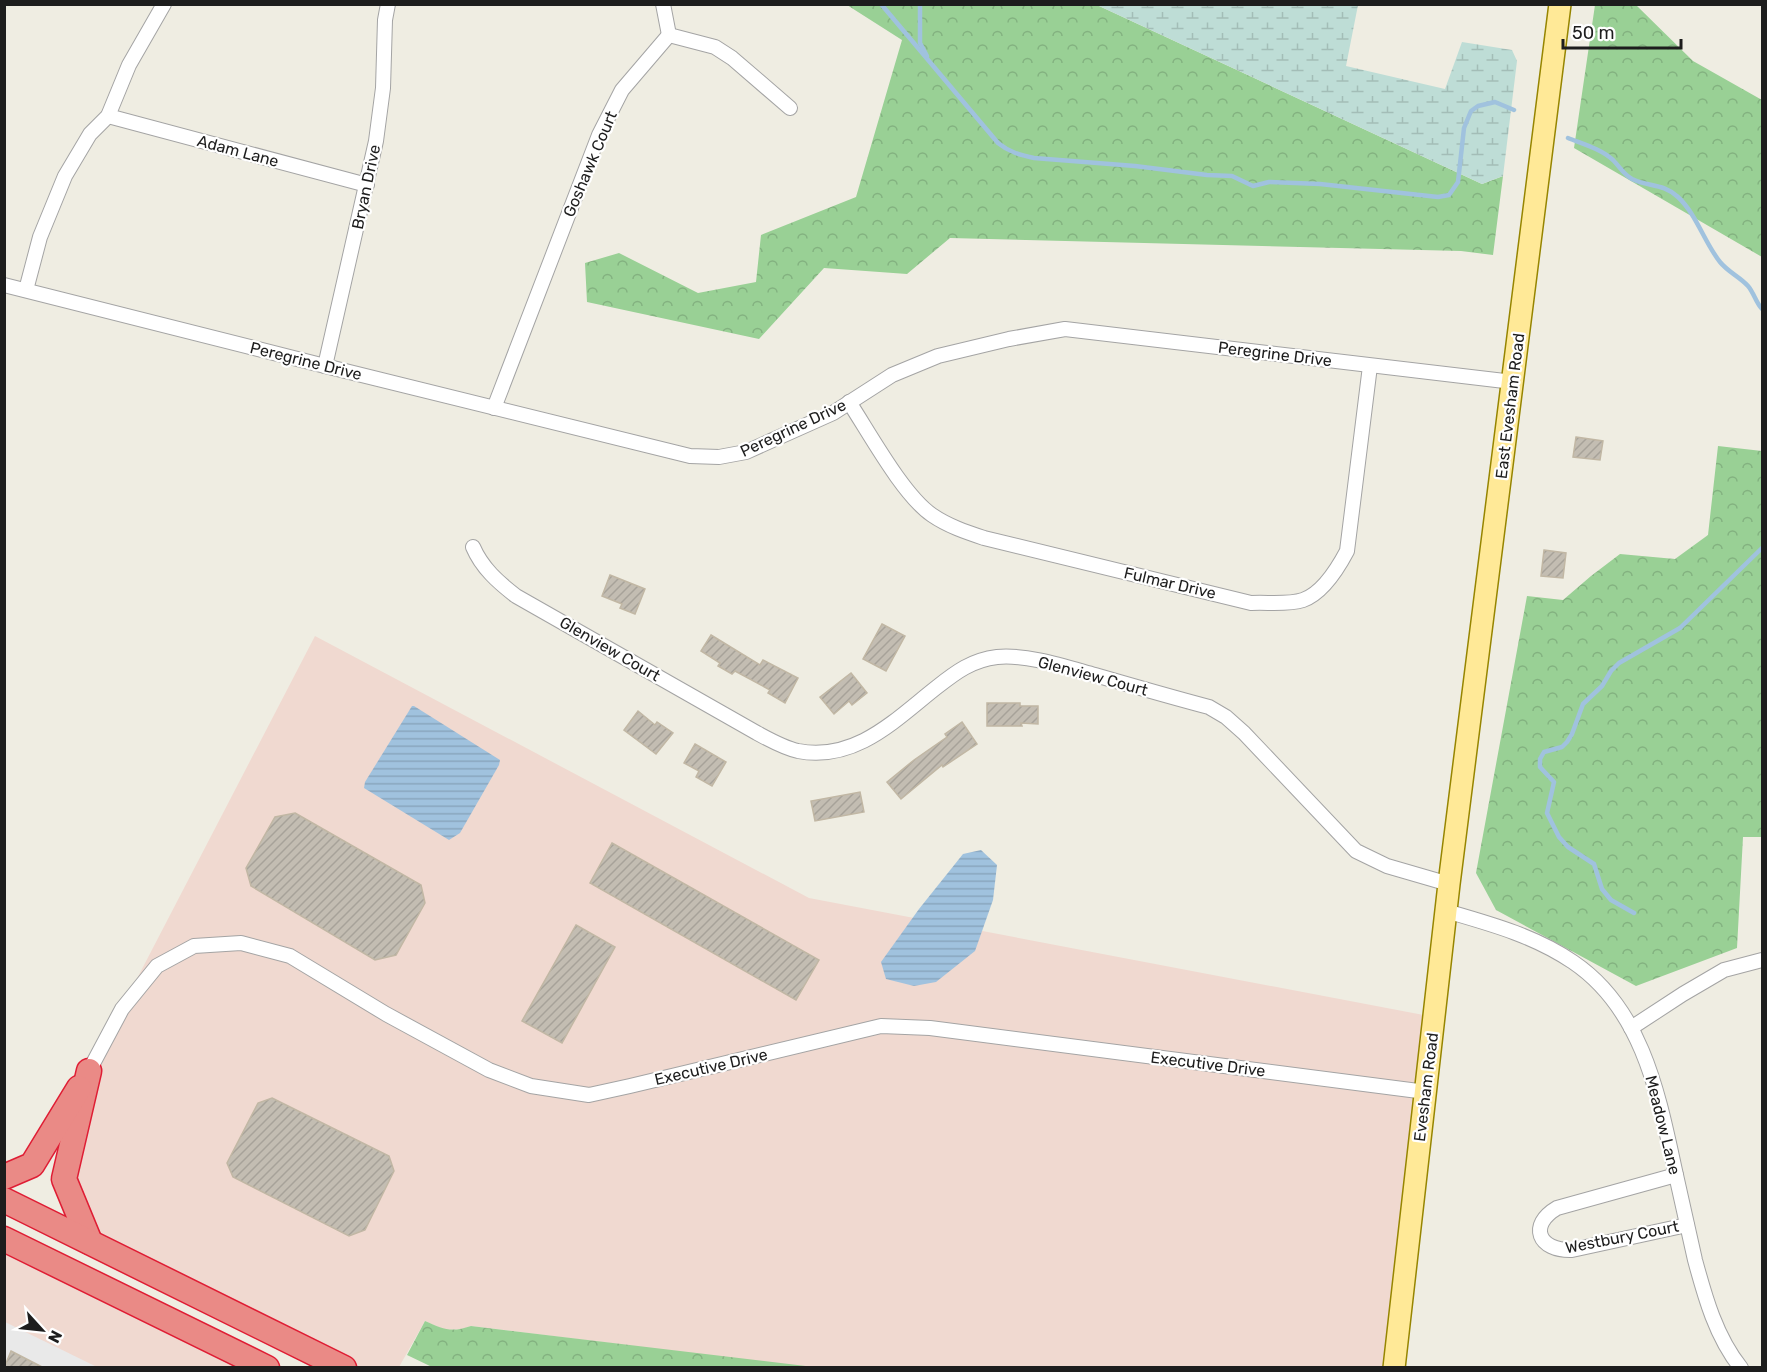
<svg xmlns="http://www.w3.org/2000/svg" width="1767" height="1372" font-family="Rubik,sans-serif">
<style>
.commercial{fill:#f0d9d0}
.forest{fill:url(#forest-crowns)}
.wetland{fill:url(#wetland-marsh)}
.parking{fill:#e9e9e9}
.water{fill:url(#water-rules)}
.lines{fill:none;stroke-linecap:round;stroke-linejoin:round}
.stream{stroke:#a0c2de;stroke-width:4.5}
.building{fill:url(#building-hatch);stroke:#c1b7a4;stroke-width:1.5}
.street-casing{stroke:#a4a4a4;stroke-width:16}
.primary-casing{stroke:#968500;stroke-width:24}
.highway-casing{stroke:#df1d34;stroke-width:27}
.street{stroke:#fff;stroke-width:14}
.primary{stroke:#ffe997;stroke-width:21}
.highway{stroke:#ea8a86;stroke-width:24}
.labels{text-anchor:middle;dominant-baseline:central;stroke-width:4.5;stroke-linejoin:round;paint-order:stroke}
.street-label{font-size:16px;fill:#1d1d1d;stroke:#fff}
</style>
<defs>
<pattern id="forest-crowns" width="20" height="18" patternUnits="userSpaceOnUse" patternTransform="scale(1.5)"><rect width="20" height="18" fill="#99d095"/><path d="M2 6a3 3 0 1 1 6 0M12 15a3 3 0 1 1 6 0" fill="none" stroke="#83b280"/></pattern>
<pattern id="wetland-marsh" width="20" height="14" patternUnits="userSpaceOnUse" patternTransform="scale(1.5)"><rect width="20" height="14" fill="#beddd6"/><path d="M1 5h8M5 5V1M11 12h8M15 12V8" fill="none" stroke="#a3bdb7"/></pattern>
<pattern id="water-rules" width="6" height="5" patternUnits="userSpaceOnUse" patternTransform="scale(1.5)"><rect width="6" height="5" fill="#a0c2de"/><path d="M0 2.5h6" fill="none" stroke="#89a6be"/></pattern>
<pattern id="building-hatch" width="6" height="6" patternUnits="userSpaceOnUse" patternTransform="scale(1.5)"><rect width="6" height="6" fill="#c3bdb2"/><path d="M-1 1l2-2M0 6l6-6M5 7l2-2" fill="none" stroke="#a7a299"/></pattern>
</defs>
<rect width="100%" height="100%" fill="#efede2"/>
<g class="commercial">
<path d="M315 636 809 898 1434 1017 1394 1367 814 1368 471 1326 463 1329 445 1330 425 1321 399 1367H344L90 1242 64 1179 89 1071Z"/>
<path d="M4 1239 266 1367H5Z"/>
</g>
<g class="forest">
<path d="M847 5H1097L1482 184 1503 176 1493 255 1461 251 950 238 907 274 824 268 759 339 587 302 585 263 619 253 698 293 756 282 761 235 856 197 902 40Z"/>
<path d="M1595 5H1636L1693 61 1762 100V257L1574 148Z"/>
<path d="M1718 446 1762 451V837H1743L1737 948 1636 986 1496 910 1476 873 1527 596 1563 600 1591 576 1620 554 1675 559 1708 535Z"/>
<path d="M425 1321C443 1329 451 1333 471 1326L814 1367H432L407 1355Z"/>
</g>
<path class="wetland" d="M1097 5H1358L1346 66 1445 89 1462 42 1512 50 1517 61 1503 176 1482 184Z"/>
<path class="parking" d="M5 1322 97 1367H5Z"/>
<g class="water">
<path d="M412 706H414L500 760 499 765 460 833 449 840 364 788 365 782Z"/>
<path d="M981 850 997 865 993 900 975 951 936 982 914 986 886 979 881 962 919 909 963 854Z"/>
</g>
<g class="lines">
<g class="stream">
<path d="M881 4 998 143C1009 152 1020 155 1034 158L1135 166 1207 175 1232 176 1253 186 1269 182 1320 184 1438 197 1449 195 1458 182 1464 128 1471 111 1478 106 1495 102 1514 110"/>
<path d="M920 4V43L927 56"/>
<path d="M1568 138C1583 144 1601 149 1613 160 1620 167 1623 174 1632 179 1648 187 1663 183 1678 197 1697 215 1704 242 1720 262 1728 272 1740 277 1748 286 1754 293 1756 303 1762 309"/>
<path d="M1634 913 1611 900 1602 889 1594 864 1568 847 1559 837 1547 813 1554 782 1540 767V759L1544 752 1562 747 1567 742 1572 734 1583 704 1602 686 1611 671 1619 663 1680 628 1762 548"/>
</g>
</g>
<g class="building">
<path d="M1576 437 1603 441 1600 460 1573 457Z"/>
<path d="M1544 550 1566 553 1563 578 1541 576Z"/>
<path d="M610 575 645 589 635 614 620 608 622 604 602 596Z"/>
<path d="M882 624 905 636 886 671 863 659Z"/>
<path d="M711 635 760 665 763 660 798 678 785 703 768 693 770 690 735 671 732 674 718 666 720 663 701 651Z"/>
<path d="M851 673 867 693 852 705 849 701 834 714 820 697Z"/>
<path d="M987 703H1020V706H1038V724L1021 723 1022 726H987Z"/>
<path d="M638 711 655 725 657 722 673 733 656 754 624 730Z"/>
<path d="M962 722 977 744 943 767 942 765 901 799 887 782 914 760 947 737 945 734Z"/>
<path d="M695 744 726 762 712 786 696 777 699 771 684 763Z"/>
<path d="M860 792 864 812 815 821 811 801Z"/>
<path d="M295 813 421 885 425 903 396 955 375 960 251 886 246 868 275 817Z"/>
<path d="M612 843 819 960 796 1000 590 883Z"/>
<path d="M576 925 615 947 562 1043 522 1021Z"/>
<path d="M272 1098 389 1156 394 1171 365 1230 349 1236 233 1177 227 1163 258 1103Z"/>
<path d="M11 1351 44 1368H4Z"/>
</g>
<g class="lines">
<g class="street-casing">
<g id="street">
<path d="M663 4 669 35"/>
<path d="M669 35 715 47 732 58 790 108"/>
<path d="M108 116 367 185"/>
<path d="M4 285 325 366 690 456 719 457 746 452 833 413 892 375 938 356 1009 339 1065 329 1513 382"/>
<path d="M26 290 40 237 65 176 90 134 108 116 129 65 164 4"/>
<path d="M325 366 376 141 383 88 385 20 388 4"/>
<path d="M849 402C870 434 903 495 932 515 948 526 966 532 984 538L1251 603C1267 602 1288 605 1303 600 1323 593 1338 568 1347 551L1370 366"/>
<path d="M494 408 599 135 622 90 669 35"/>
<path d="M473 547C482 568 498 582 516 596L757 733C770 740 784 748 798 751 856 762 896 719 937 687 956 672 972 660 997 657 1027 654 1066 667 1095 675 1133 686 1171 697 1209 707L1226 717 1244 733 1356 851 1387 866 1449 884"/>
<path d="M1446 911C1491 924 1535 936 1573 962 1644 1010 1659 1098 1676 1175 1682 1203 1689 1232 1695 1260 1705 1297 1716 1337 1741 1368"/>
<path d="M1631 1028 1683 994 1724 970 1762 960"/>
<path d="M89 1071 122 1009 157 966 194 946 241 943 290 956 386 1014 489 1070 531 1086 589 1095 630 1086 881 1026 930 1028 1426 1092"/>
<path d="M1676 1175 1557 1208C1528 1225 1538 1251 1572 1250L1687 1225"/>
</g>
</g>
<g class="primary-casing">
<path id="primary" d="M1394 1368 1449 884 1560 4"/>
</g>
<g class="highway-casing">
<g id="highway">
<path d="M89 1071 64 1179 90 1242"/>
<path d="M4 1177 32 1165 79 1088"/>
<path d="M4 1200 344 1368"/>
<path d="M4 1239 267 1368"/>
</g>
</g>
<use href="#street" class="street"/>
<use href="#primary" class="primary"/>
<use href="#highway" class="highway"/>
</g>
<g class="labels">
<g class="street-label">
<text transform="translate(238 151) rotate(15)">Adam Lane</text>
<text transform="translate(590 164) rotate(-67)">Goshawk Court</text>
<text transform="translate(366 187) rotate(-78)">Bryan Drive</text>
<text transform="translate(1275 354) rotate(7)">Peregrine Drive</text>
<text transform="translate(306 361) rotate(14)">Peregrine Drive</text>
<text transform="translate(1510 406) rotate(-83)">East Evesham Road</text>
<text transform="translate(793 428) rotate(-25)">Peregrine Drive</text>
<text transform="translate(1170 583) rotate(13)">Fulmar Drive</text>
<text transform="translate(610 649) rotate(30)">Glenview Court</text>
<text transform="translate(1093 676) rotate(15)">Glenview Court</text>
<text transform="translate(1208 1064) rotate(7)">Executive Drive</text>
<text transform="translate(711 1067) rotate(-13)">Executive Drive</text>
<text transform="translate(1426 1087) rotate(-83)">Evesham Road</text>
<text transform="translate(1663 1125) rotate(76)">Meadow Lane</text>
<text transform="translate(1622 1237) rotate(-11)">Westbury Court</text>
</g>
</g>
<rect width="1767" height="1372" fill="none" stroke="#1d1d1d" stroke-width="12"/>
<g transform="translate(42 1330) rotate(117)" stroke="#ffffff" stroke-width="4.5" paint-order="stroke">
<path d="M0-4.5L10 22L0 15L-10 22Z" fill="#1d1d1d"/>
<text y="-9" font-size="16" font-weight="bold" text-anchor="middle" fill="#1d1d1d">N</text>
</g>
<path d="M1563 39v9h118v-9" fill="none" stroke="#1d1d1d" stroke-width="3"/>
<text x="1572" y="39" font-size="18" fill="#1d1d1d" stroke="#ffffff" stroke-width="4.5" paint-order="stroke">50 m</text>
</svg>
